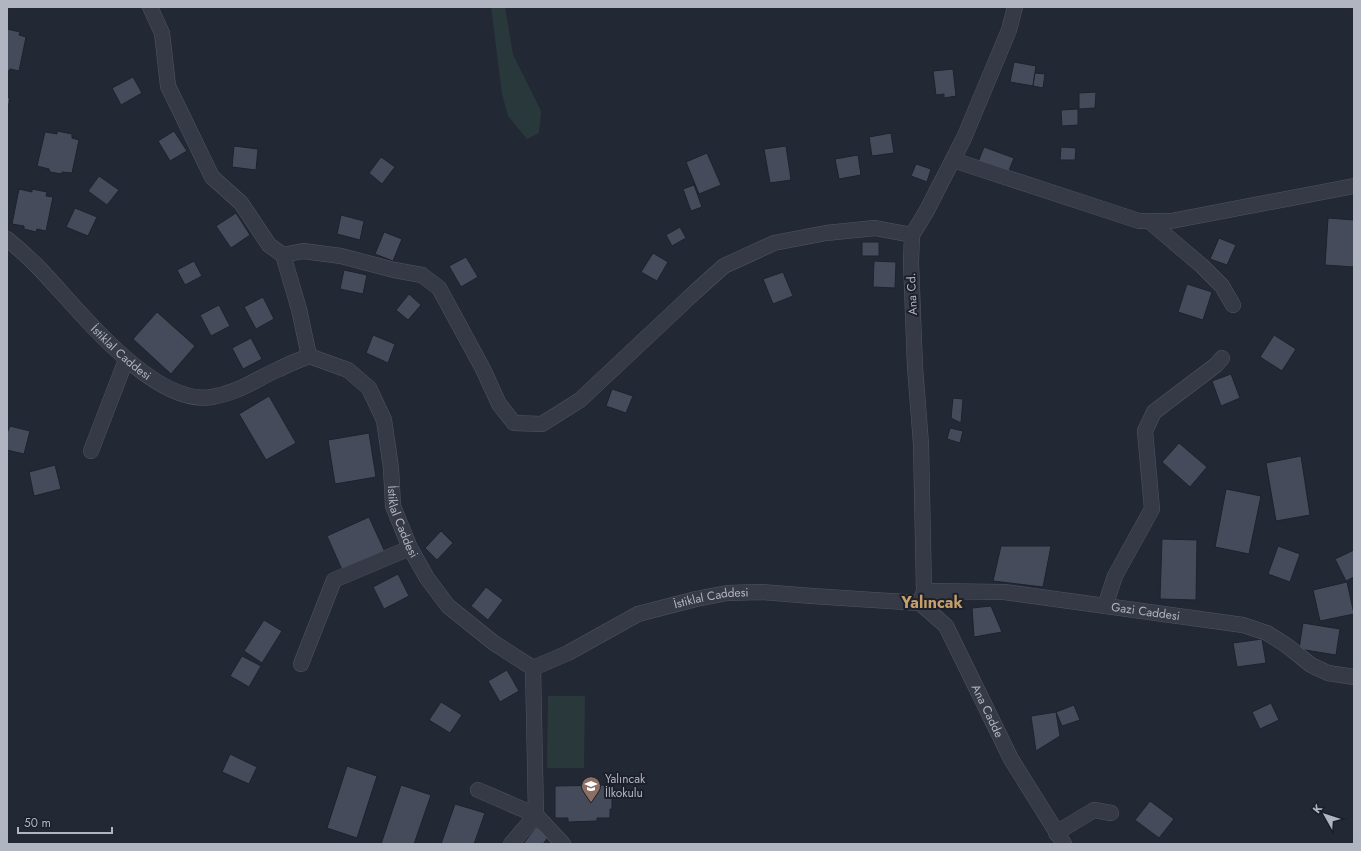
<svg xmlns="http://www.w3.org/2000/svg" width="1361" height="851" font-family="Jost,sans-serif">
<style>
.green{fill:#29383a}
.building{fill:#454b5a;stroke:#1e222d}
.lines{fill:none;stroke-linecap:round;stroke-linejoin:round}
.street-casing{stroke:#515561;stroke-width:16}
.street{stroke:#363a46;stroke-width:15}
.labels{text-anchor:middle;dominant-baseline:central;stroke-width:4;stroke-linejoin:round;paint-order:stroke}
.street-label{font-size:12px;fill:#b1b5c2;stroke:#1c202b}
.poi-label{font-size:12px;fill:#b1b5c2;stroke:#1c202b;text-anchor:start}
.district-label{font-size:16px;font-weight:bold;fill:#c69f69;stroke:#1c202b}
</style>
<rect width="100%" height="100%" fill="#232835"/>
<g class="green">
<path d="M491 7H505L513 55 541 111 539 133 527 139 508 116 502 94Z"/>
<path d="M548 696H585L584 768H547Z"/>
</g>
<g class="building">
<path d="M7 29 20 32 19 35 26 37 19 71 10 69 9 71H7Z"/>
<path d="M1014 62 1036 66 1033 86 1010 82Z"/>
<path d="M953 69 956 96 944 98V94L936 95 933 71Z"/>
<path d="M1035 73 1045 74 1043 88 1033 86Z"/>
<path d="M133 77 142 93 121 105 112 88Z"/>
<path d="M1096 92 1095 108 1079 109V93Z"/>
<path d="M7 97 10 98 7 114Z"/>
<path d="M1078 109V125L1062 126 1061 110Z"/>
<path d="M57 131 72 134V138L79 140 72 173 62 172V174L50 172 49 169 37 166 45 132 57 134Z"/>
<path d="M174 131 187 151 170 161 158 141Z"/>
<path d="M891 133 894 153 872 156 869 137Z"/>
<path d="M234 146 258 149 256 170 232 167Z"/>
<path d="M786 146 791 180 770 183 764 149Z"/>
<path d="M984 147 1014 158 1008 173 978 162Z"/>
<path d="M1061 147 1076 148 1075 160H1060Z"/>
<path d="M707 153 721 185 699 194 686 162Z"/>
<path d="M858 155 861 175 839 179 835 159Z"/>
<path d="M381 157 395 167 382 184 369 173Z"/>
<path d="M916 164 931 169 927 182 911 176Z"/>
<path d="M99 176 119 190 107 205 88 191Z"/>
<path d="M694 185 702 207 691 211 683 189Z"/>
<path d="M19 189 32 192V189L47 192 46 196 53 197 46 231 37 229 36 232 24 229V226L12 224Z"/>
<path d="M75 208 97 217 88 236 66 227Z"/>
<path d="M236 213 250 235 231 248 216 226Z"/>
<path d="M341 215 364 221 360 240 337 234Z"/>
<path d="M1328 218 1354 220V267L1325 265Z"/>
<path d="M680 227 686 238 672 246 666 235Z"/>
<path d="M384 232 402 239 393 261 375 254Z"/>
<path d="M1219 238 1236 245 1227 265 1210 259Z"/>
<rect x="862" y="242" width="17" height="14"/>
<path d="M653 253 668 262 657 281 641 272Z"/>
<path d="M466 257 478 277 461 287 449 266Z"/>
<path d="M194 261 202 276 185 285 177 270Z"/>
<path d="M874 261 896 262 895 288 873 287Z"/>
<path d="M344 270 367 275 363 294 340 289Z"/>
<path d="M783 272 793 296 773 304 763 279Z"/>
<path d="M1187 284 1212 292 1203 320 1178 312Z"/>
<path d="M409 294 421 305 408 320 396 310Z"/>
<path d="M263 297 274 319 256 329 244 307Z"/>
<path d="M219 305 230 326 211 336 200 315Z"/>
<path d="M157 312 195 346 171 374 133 339Z"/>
<path d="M373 335 395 344 388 363 366 353Z"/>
<path d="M1274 335 1296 349 1282 371 1260 357Z"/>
<path d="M251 338 262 359 243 369 232 348Z"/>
<path d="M1231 374 1240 398 1221 406 1212 381Z"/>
<path d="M612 389 633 396 626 413 606 406Z"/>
<path d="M269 396 296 443 266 460 239 414Z"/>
<path d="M953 398 963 399 961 423 951 418Z"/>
<path d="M10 426 30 431 24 454 7 450V433Z"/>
<path d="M950 428 963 431 960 443 947 439Z"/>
<path d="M369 433 376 477 335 484 328 440Z"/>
<path d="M1179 443 1207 467 1190 487 1162 462Z"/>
<path d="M1301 456 1310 515 1276 521 1266 463Z"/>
<path d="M55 465 61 489 34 496 29 472Z"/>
<path d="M1226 489 1261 496 1249 554 1215 547Z"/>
<path d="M369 517 385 552 343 572 327 536Z"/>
<path d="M441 531 453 543 437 560 425 548Z"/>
<path d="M1162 539 1197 540 1196 600 1160 599Z"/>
<path d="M1001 546H1051L1043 587 993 581Z"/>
<path d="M1278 546 1300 554 1290 582 1268 574Z"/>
<path d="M1354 550V577L1346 581 1335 559Z"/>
<path d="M398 574 409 596 384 609 373 587Z"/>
<path d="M1347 582 1354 614 1320 621 1313 590Z"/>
<path d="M486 587 503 600 488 620 471 606Z"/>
<path d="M991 606 1002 632 974 637 972 608Z"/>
<path d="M264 620 282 631 262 663 244 651Z"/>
<path d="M1303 623 1340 629 1336 655 1299 649Z"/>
<path d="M1262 639 1266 663 1237 667 1233 643Z"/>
<path d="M242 656 261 666 249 687 230 676Z"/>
<path d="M507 670 519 691 500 702 488 681Z"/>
<path d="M441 702 462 715 450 733 429 720Z"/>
<path d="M1271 703 1279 720 1260 729 1252 712Z"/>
<path d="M1074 705 1080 720 1062 726 1056 712Z"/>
<path d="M1056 712 1060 736 1036 751 1031 716Z"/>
<path d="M230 754 257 767 249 784 222 772Z"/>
<path d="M347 766 377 776 357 838 327 828Z"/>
<path d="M401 785 431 795 414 844H381Z"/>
<path d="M610 785V798H612V809H610V818H597V821L568 822V818H555V786Z"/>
<path d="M1150 801 1174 819 1159 838 1135 820Z"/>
<path d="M455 804 485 813 474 844H441Z"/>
<path d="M536 827 549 836 543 844H523Z"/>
</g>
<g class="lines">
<g class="street-casing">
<g id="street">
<path d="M150 7 162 33 168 86 212 177 241 203 269 245 283 255 299 309 309 356"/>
<path d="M953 160 1139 221H1171L1354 186"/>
<path d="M1149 221 1202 266 1222 286 1233 305"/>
<path id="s1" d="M7 239C17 247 27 256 36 265 75 304 151 407 212 397 238 393 256 379 279 369 289 364 299 360 309 356L348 370 369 388 384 420 391 468 393 506 410 548 427 578 448 606 494 643 533 668 568 653 638 614 696 599 727 593 761 592 812 596 920 603 946 626 1011 759 1064 844"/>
<path d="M283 255 303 251 341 256 394 270 422 275 439 288 483 369 499 404 514 423 542 424 580 400 695 292 724 266 774 243 826 233 875 228 912 235"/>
<path d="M91 451 126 360"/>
<path id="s2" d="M924 591 1004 592 1243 625 1267 633 1286 645 1311 665 1328 673 1354 677"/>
<path d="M920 603 924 591 921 444 915 367 911 262 912 235 926 212 964 138 1009 30 1015 7"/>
<path d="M1105 606 1115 576 1152 509 1145 431 1154 412 1216 365 1222 358"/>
<path d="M301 664 334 580 410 548"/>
<path d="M478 790 536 815 563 844"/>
<path d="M1056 833 1094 810 1111 813"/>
<path d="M511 844 536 815 533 668"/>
</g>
</g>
<use href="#street" class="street"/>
</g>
<defs>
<g id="school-pin" transform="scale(1)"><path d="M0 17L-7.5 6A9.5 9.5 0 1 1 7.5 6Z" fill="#8d6e63" stroke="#1c202b"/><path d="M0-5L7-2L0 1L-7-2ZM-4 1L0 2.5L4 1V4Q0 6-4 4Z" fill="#fff"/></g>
</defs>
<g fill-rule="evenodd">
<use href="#school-pin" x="591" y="786"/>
</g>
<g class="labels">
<g class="street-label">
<text transform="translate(912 294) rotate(-93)">Ana Cd.</text>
<text stroke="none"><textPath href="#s1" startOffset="161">İstiklal Caddesi</textPath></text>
<text stroke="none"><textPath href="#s1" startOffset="580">İstiklal Caddesi</textPath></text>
<text stroke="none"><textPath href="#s1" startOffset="976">İstiklal Caddesi</textPath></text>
<text stroke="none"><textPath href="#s2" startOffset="223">Gazi Caddesi</textPath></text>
<text stroke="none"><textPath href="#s1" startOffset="1315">Ana Cadde</textPath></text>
</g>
<g class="poi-label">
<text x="605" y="779">Yalıncak<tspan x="605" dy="14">İlkokulu</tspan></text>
</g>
<g class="district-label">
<text x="932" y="602">Yalıncak</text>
</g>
</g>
<rect width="1361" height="851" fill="none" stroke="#b1b5c2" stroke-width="16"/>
<g transform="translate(1325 815) rotate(309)" stroke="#1c202b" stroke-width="3" paint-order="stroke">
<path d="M0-3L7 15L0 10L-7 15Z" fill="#b1b5c2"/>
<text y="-6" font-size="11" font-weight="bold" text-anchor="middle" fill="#b1b5c2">K</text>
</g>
<path d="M18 827v6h94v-6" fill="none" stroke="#b1b5c2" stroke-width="2"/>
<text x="24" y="827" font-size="12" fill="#b1b5c2" stroke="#1c202b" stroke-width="3" paint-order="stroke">50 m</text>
</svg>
